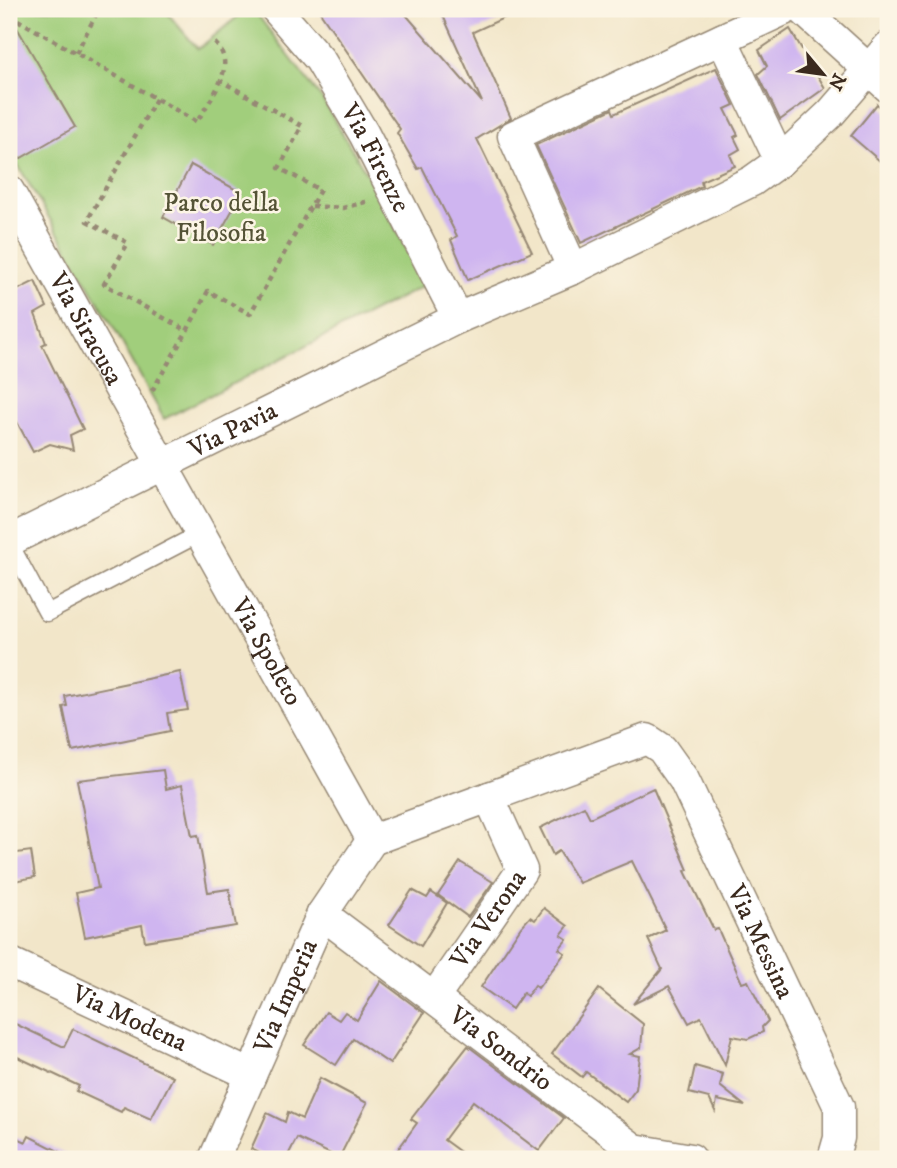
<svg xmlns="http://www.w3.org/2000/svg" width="897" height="1168" font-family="'IM FELL DW Pica',serif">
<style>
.green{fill:#a1ce7c;stroke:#6e7c4d;stroke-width:2}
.building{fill:#cfb5f0}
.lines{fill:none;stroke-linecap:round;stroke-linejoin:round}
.service-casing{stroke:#968874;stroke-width:19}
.minor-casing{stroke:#968874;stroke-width:33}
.path{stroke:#968874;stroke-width:4.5;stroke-dasharray:5 5;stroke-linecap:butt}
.service{stroke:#fff;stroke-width:16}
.minor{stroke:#fff;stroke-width:30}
.labels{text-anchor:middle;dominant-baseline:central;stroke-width:5;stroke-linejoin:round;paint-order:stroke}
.street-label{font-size:26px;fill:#3b2a1e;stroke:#fcf5e5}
.park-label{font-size:26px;fill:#545336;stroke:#fcf5e5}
</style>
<rect width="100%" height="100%" fill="#fcf5e5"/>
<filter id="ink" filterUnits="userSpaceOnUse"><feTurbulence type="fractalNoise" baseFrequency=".0143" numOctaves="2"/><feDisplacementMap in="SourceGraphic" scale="14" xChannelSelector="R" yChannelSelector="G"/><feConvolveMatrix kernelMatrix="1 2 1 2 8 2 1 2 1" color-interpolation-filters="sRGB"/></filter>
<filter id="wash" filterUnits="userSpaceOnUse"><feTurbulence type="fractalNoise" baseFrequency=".00686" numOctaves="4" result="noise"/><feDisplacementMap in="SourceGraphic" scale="28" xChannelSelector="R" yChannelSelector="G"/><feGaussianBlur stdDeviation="1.57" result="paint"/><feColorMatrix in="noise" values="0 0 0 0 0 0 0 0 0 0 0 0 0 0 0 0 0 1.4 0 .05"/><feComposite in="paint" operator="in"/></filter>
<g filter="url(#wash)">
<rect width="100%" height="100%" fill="#f2e6c9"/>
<path class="green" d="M9 9H164L198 49 247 9H253L322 99 374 186 425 285 164 419 110 321 9 150Z"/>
<g id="blocks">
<g class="building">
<path d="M318 9H401L482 102 440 9H523L473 32 511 118 477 139 532 252 468 280 451 240 457 236 422 167 418 169 397 133 400 129Z"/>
<path d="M9 14 75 127 9 165Z"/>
<path d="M790 29 825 88 780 120 758 74 767 66 759 50Z"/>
<path d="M716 68 734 105 725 109 738 135 734 137 740 149 730 155 735 166 701 181 702 186 581 243 536 145 612 109 614 114Z"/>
<path d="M877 104 888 113V168L851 136Z"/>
<path d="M191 165 242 193 213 245 163 217Z"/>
<path d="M35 281 47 307 35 314 46 343 42 345 83 429 70 435 73 450 50 444 33 452 9 407V294Z"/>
<path d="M180 672 188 710 167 713 170 731 72 751 63 707 67 706 65 696Z"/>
<path d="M163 770 166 789 182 785 192 836 198 835 208 892 229 889 236 926 145 941 142 925 85 937 76 893 98 888 77 780Z"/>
<path d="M653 788 688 870 685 871 714 930 718 929 742 983 748 981 768 1021 762 1027 763 1032 748 1039 732 1036 725 1065 701 1017 689 1023 669 986 633 1004 662 969 648 939 666 930 632 861 579 883 559 851 553 855 540 828 584 806 590 818Z"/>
<path d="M31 851 35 877 9 882V854Z"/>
<path d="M460 862 493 882 468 917 438 895Z"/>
<path d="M412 890 427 898 431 892 447 903 421 946 389 925Z"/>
<path d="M544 908 568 926 561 935 567 939 559 949 565 953 538 988 535 985 527 996 523 993 512 1009 481 987 521 927 530 917 535 920Z"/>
<path d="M381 981 424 1013 390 1064 353 1039 336 1065 304 1045 326 1012 339 1020 345 1012 357 1020Z"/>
<path d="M599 989 643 1024 641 1048 630 1054 640 1056 636 1089 626 1102 586 1072 582 1077 552 1054Z"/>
<path d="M9 1021 64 1047 73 1029 173 1077 151 1119 124 1107 121 1112 76 1091 79 1086 9 1053Z"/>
<path d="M468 1046 564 1118 539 1151 473 1101 444 1140 470 1159H391L417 1123 411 1119Z"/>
<path d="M695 1066 723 1074 720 1086 745 1106 717 1100 715 1111 709 1098 689 1093Z"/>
<path d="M320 1078 367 1103 339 1158 297 1138 286 1159H271L251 1149 267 1113 285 1122 288 1112 302 1119Z"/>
<path d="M9 1134 26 1142 29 1136 74 1159H9Z"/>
</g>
</g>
</g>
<g filter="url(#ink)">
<use href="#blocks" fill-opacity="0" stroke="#968874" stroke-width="2"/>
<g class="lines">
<g class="service-casing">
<path id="service" d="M9 542 47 613 199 534"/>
</g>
<g class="minor-casing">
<g id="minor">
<path id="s1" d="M276 9 320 60 364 134 458 318"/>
<path d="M802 9 888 87"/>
<path d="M722 39 780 161"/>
<path id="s2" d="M9 191 372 840"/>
<path d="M573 269 513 136 786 9"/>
<path id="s3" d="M9 541 458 318 573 269 752 181 780 161 830 114 888 47"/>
<path id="s4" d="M372 840 647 739 662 749 684 780 839 1107V1138L833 1159"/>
<path id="s5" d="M322 914 634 1149 691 1159"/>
<path id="s6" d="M9 962 251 1075"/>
<path id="s7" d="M434 998 522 870 489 797"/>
<path id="s8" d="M214 1159 322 914 372 840"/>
</g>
</g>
<g class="path">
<path d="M9 15 197 122C210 98 240 66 214 42"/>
<path d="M76 53 99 9"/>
<path d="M156 99 87 221 128 243 104 284 187 331 208 291 250 314 320 190 279 168 302 126 221 81"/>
<path d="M312 206 343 208 369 201"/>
<path d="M152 391 187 331"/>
</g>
<use href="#service" class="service"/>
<use href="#minor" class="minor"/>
</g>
</g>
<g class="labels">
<g class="street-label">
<text stroke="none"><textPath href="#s1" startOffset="180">Via Firenze</textPath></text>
<text stroke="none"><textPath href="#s2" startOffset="158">Via Siracusa</textPath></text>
<text stroke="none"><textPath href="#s3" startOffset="250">Via Pavia</textPath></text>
<text stroke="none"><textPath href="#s2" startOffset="528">Via Spoleto</textPath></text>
<text stroke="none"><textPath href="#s7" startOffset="96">Via Verona</textPath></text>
<text stroke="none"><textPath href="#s4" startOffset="528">Via Messina</textPath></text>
<text stroke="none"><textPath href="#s8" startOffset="178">Via Imperia</textPath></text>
<text stroke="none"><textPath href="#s6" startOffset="133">Via Modena</textPath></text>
<text stroke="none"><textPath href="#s5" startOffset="224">Via Sondrio</textPath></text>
</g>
<g class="park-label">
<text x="221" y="203">Parco della<tspan x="221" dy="30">Filosofia</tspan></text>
</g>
</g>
<rect width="897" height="1168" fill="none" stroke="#fcf5e5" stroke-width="35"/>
<g transform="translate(823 74) rotate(119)" stroke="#fcf5e5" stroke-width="5" paint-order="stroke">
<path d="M0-5L12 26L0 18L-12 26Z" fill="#3b2a1e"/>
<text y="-10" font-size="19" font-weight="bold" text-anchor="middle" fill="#3b2a1e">N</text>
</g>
</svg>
